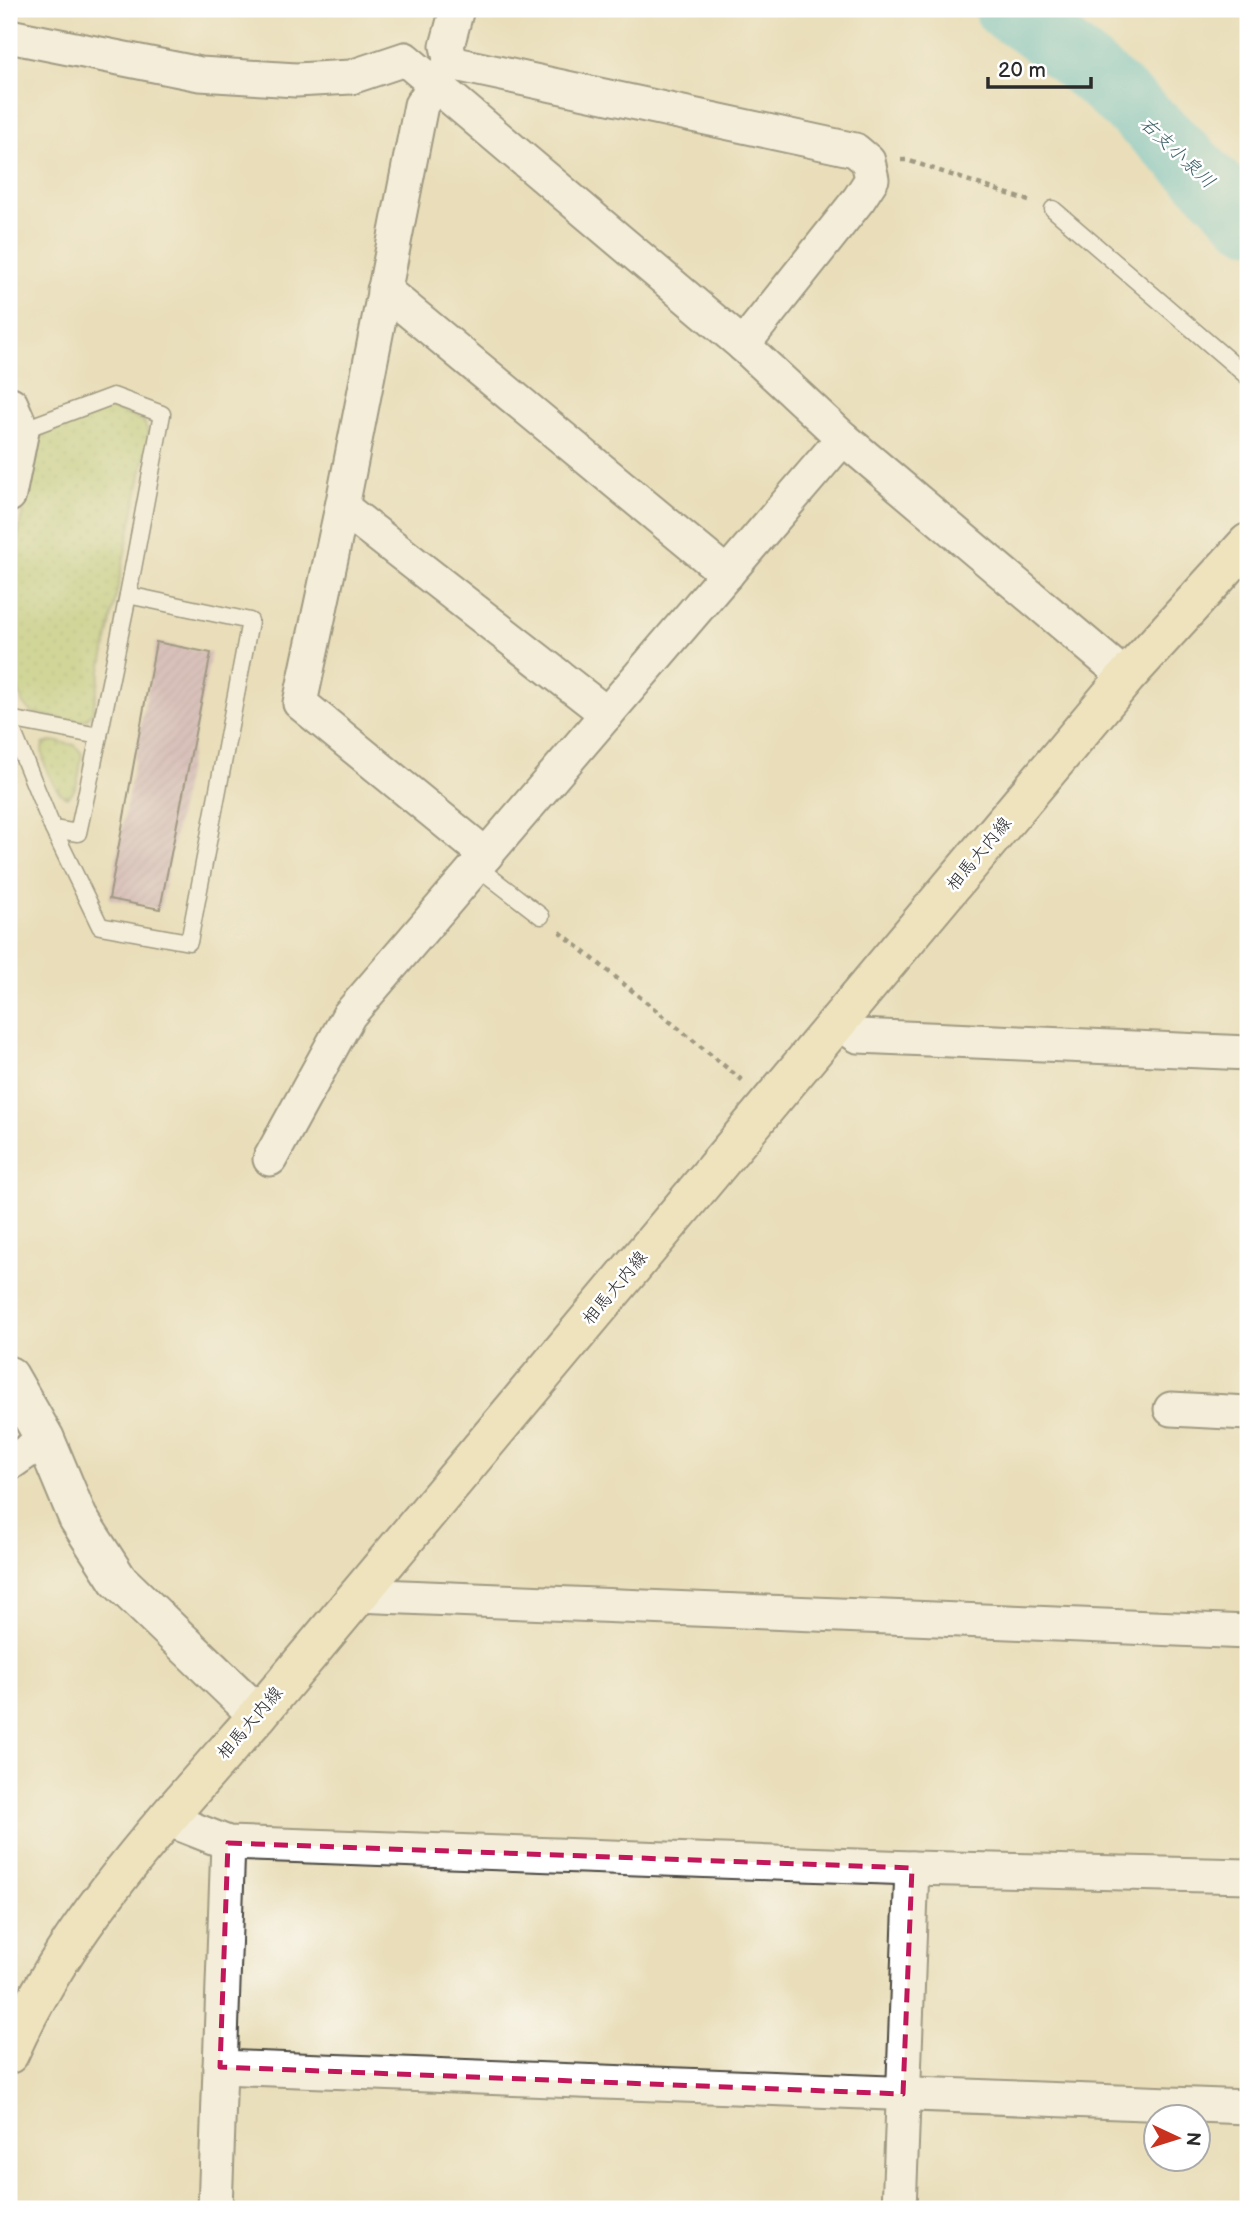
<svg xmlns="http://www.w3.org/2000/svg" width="1257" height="2218" font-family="'Balsamiq Sans','Klee One',sans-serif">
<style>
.grass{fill:url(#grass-dots);stroke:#6f7a4d;stroke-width:2}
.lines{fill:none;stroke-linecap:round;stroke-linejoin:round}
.river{stroke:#5bc5d5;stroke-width:63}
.building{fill:url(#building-hatch)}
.service-casing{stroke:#484640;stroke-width:19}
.minor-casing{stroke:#484640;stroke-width:37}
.tertiary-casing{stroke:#484640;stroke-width:42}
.secondary-casing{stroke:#484640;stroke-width:42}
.path{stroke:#484640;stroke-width:4.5;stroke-dasharray:5 5;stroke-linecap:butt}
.service{stroke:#fff;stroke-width:16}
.minor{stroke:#fff;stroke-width:33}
.tertiary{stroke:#fff;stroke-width:38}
.secondary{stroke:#f6e9c3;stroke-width:38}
.marked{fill:none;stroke:#c2185b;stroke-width:5;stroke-dasharray:14 9;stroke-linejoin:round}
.labels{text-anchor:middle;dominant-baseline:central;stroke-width:5;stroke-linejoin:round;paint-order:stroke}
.street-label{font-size:18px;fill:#2b2b2b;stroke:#fff}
.water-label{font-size:19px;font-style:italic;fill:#3c6166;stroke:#fff}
</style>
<defs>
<pattern id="grass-dots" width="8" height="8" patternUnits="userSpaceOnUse" patternTransform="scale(1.75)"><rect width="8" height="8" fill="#b3ca6f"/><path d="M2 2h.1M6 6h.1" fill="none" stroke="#92a45b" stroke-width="1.8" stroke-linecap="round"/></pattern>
<pattern id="building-hatch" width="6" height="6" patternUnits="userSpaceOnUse" patternTransform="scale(1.75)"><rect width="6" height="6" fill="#c59ebc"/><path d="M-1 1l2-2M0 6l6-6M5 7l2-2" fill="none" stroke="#a08199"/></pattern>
</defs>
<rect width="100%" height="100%" fill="#fff"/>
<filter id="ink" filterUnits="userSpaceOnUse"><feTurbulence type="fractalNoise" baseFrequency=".0143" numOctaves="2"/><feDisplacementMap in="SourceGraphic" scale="14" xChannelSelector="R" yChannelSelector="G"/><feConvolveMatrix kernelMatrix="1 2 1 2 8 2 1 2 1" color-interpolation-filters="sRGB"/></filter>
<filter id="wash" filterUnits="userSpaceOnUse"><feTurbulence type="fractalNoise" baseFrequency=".00686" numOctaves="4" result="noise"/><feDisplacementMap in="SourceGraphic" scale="28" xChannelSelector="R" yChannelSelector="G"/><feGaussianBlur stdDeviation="1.57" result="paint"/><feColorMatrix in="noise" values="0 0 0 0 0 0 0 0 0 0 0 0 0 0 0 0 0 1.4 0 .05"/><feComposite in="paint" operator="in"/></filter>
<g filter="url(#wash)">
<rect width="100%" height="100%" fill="#e9deb9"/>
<g class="grass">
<path d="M110 408 144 421 149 435 93 710 87 719 76 722 33 713 23 704 9 660V588L35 442 41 435 101 409Z"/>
<path d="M53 741 75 745 82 754C79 768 80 790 67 797 54 793 39 757 43 744Z"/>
</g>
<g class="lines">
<path class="river" d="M1006 9C1095 66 1173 145 1248 220"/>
</g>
<g id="blocks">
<path class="building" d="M156 642 211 653 160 909 109 899Z"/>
</g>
</g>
<g filter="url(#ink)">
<use href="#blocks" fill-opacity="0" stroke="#484640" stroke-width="2"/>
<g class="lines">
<g class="service-casing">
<g id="service">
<path d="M1053 209 1248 377"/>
<path d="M9 719 99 736 128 595"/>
<path d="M9 722 53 829 100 926 189 942 250 621 128 595 162 414 113 396 22 430"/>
<path d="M53 829 78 833 99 736"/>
<path d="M476 866 541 916"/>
</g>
</g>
<g class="minor-casing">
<g id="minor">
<path d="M9 36 200 74 296 80 351 77 405 59 743 345 843 438 1126 677"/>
<path d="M451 63 447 46 457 9"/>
<path d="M384 290 727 574"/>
<path d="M743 345 859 199 872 179 868 161 855 150 451 63 421 105 342 507 300 703 486 855 843 438"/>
<path d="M9 495 22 430 11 404"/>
<path d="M342 507 607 714"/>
<path d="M839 1023 858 1036 1248 1053"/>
<path d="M270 1159 349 1015 486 855"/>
<path d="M1171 1409 1248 1413"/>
<path d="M9 1464 45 1439"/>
<path d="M356 1595 1248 1632"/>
<path d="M167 1819 228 1843 912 1868 1248 1876"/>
<path d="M220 2067 1248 2107"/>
<path d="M215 2209 228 1843"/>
<path d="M899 2209 912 1868"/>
</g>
</g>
<g class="tertiary-casing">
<path id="tertiary" d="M9 1376 45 1439 78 1518 118 1580 258 1715"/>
</g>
<g class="secondary-casing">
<path id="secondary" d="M9 2054C66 1925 166 1819 258 1715L1126 677 1248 543"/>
</g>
<g class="path">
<path d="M901 160H907L1029 201"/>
<path d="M560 932 743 1081"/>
</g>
<use href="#service" class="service"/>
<use href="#minor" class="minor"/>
<use href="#tertiary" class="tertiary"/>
<use href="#secondary" class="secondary"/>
</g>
</g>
<path d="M0 0H1257V2218H0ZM228 1843 912 1868 903 2094 220 2067Z" fill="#e9deb9" fill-opacity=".55" fill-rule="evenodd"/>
<path class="marked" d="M228 1843 912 1868 903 2094 220 2067Z"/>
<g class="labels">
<g class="street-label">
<text transform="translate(979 854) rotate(-50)">相馬大内線</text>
<text transform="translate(615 1288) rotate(-50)">相馬大内線</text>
<text transform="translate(250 1723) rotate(-49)">相馬大内線</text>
</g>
<g class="water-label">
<text transform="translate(1177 153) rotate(43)">右支小泉川</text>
</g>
</g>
<rect width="1257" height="2218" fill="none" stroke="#fff" stroke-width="35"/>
<g transform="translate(1177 2138) rotate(94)"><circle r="33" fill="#ffffff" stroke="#aaaaaa" stroke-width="2"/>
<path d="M0-5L12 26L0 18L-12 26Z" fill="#c8321e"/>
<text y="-10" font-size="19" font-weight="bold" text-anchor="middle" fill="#2b2b2b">N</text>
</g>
<path d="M988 77v10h103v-10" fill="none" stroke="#2b2b2b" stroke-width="3.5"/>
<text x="998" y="77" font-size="21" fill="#2b2b2b" stroke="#ffffff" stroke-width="5" paint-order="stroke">20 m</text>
</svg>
